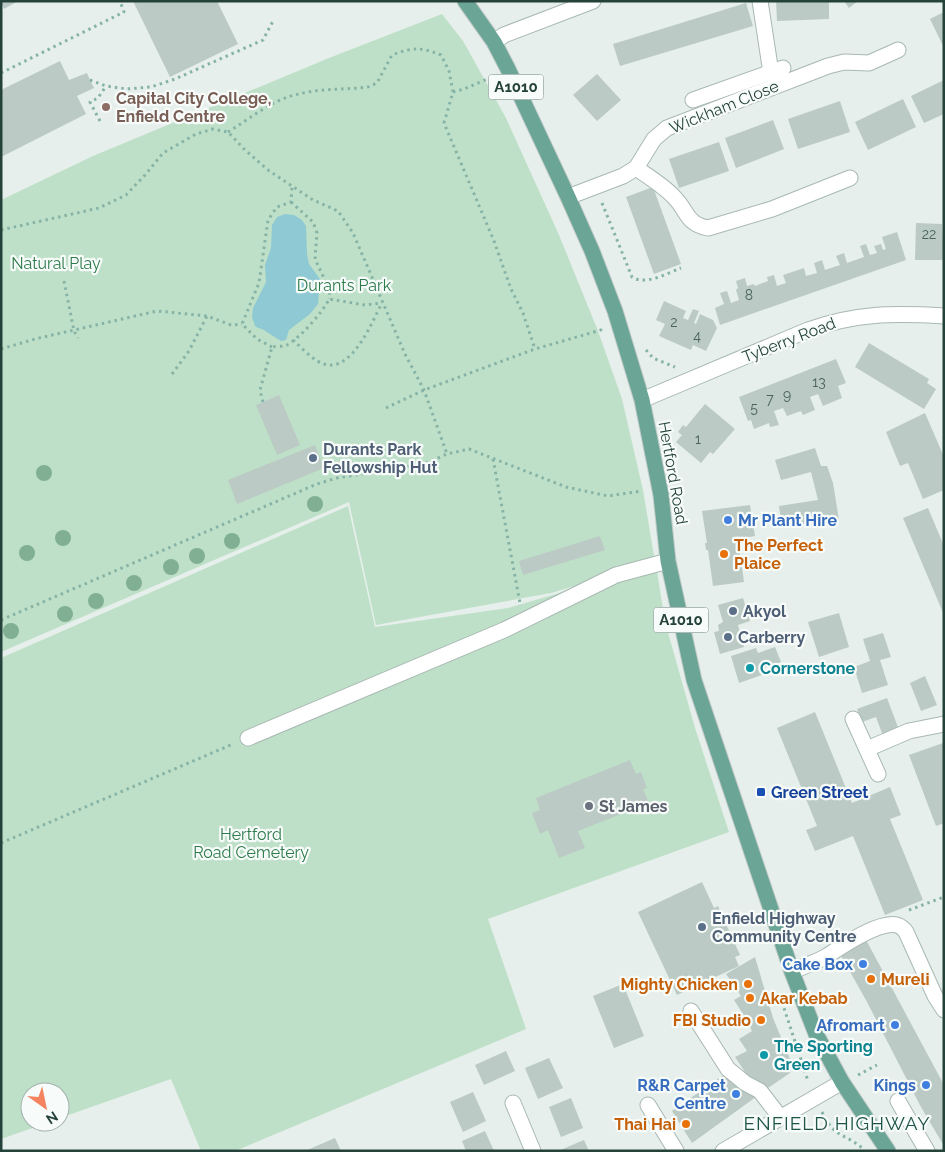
<svg xmlns="http://www.w3.org/2000/svg" width="945" height="1152" font-family="Raleway,sans-serif">
<style>
.green{fill:#bfe0c8}
.water{fill:#8ec9d4}
.building{fill:#bbcac4}
.lines{fill:none;stroke-linecap:round;stroke-linejoin:round}
.minor-casing{stroke:#a8b8b2;stroke-width:17}
.major-casing{stroke:#c2cac8;stroke-width:17}
.path{stroke:#86b3a5;stroke-width:3;stroke-dasharray:2.5 4;stroke-linecap:butt}
.minor{stroke:#fff;stroke-width:15}
.major{stroke:#6aa596;stroke-width:15}
.tree{fill:#80af93}
.education-dot{fill:#8d6e63;stroke:#f7fbf9;stroke-width:2}
.service-dot{fill:#5c6f8a;stroke:#f7fbf9;stroke-width:2}
.shop-dot{fill:#3f7fe0;stroke:#f7fbf9;stroke-width:2}
.food-dot{fill:#e8710a;stroke:#f7fbf9;stroke-width:2}
.culture-dot{fill:#0f9aa8;stroke:#f7fbf9;stroke-width:2}
.transit-dot{fill:#1a4fb4;stroke:#f7fbf9;stroke-width:2}
.worship-dot{fill:#6b7280;stroke:#f7fbf9;stroke-width:2}
.labels{text-anchor:middle;dominant-baseline:central;stroke-width:4.5;stroke-linejoin:round;paint-order:stroke}
.number-label{font-size:14px;fill:#4a645c}
.shield{fill:#f7fbf9;stroke:#637a73;stroke-width:1}
.shield-label{font-size:15px;font-weight:bold;fill:#24423a}
.education-label{font-size:16px;font-weight:bold;fill:#785e54;stroke:#f7fbf9;text-anchor:start}
.street-label{font-size:16px;fill:#24423a;stroke:#f7fbf9}
.park-label{font-size:16px;fill:#2d7a4b;stroke:#f7fbf9}
.service-label{font-size:16px;font-weight:bold;fill:#4e5e75;stroke:#f7fbf9;text-anchor:start}
.shop-label{font-size:16px;font-weight:bold;fill:#366cbe;stroke:#f7fbf9;text-anchor:end}
.food-label{font-size:16px;font-weight:bold;fill:#c56008;stroke:#f7fbf9;text-anchor:start}
.culture-label{font-size:16px;font-weight:bold;fill:#0d838f;stroke:#f7fbf9;text-anchor:start}
.transit-label{font-size:16px;font-weight:bold;fill:#164399;stroke:#f7fbf9;text-anchor:start}
.worship-label{font-size:16px;font-weight:bold;fill:#5b616d;stroke:#f7fbf9;text-anchor:start}
.quarter-label{font-size:19px;letter-spacing:1px;fill:#1f5548;stroke:#f7fbf9}
</style>
<rect width="100%" height="100%" fill="#e6efeb"/>
<g class="green">
<path d="M442 14 463 41 506 118 559 235 598 331 622 399 643 490 655 562 551 593 376 625 349 502 1 652V200L93 156 329 58Z"/>
<path d="M348 506 375 627 508 608 656 565 665 622 695 728 729 832 488 919 526 1029 235 1151H201L171 1079 60 1118V1092H30V1122H50L1 1139V658Z"/>
</g>
<path class="water" d="M285 214 294 215 302 220 306 226 307 254 309 264 320 279 318 304 310 314 289 330 286 340 281 341 262 329 258 328 255 326 252 317 253 308 266 282 265 265 271 248 272 225 277 217Z"/>
<g class="building">
<path d="M1 1H18L4 9Z"/>
<path d="M133 1H217L238 44 170 77Z"/>
<path d="M776 1H829V19L777 21Z"/>
<path d="M844 1H858L849 8Z"/>
<path d="M746 3 753 26 620 66 613 44Z"/>
<path d="M944 12V48L930 19Z"/>
<path d="M60 61 69 80 87 73 90 80 94 88 77 96 86 114 1 157V90Z"/>
<path d="M597 74 621 100 597 121 573 95Z"/>
<path d="M944 80V114L924 123 911 96Z"/>
<path d="M903 99 916 127 868 150 855 122Z"/>
<path d="M840 101 850 132 798 149 788 119Z"/>
<path d="M773 120 784 149 736 168 725 138Z"/>
<path d="M719 142 729 171 679 188 669 159Z"/>
<path d="M653 187 681 264 654 274 626 197Z"/>
<path d="M916 223 942 224 944 260H915Z"/>
<path d="M897 232 906 260 720 325 715 308 724 304 720 293 727 291 731 303 739 300 736 290 738 288 736 281 745 278 747 286 754 284 755 286 768 281 767 277 774 275 777 286 786 283 783 275 804 268 806 276 817 273 814 263 822 260 825 270 840 265 836 256 844 253 847 263 864 257 860 246 866 244 870 255 877 253 874 246 881 244 883 250 886 249 882 237Z"/>
<path d="M664 301 686 311 683 318 688 320 693 309 699 311 694 323 696 324 700 314 713 320 717 328 706 351 693 345 691 350 659 336 665 324 656 320Z"/>
<path d="M869 343 929 379 927 383 936 389 924 409 855 367Z"/>
<path d="M836 359 846 383 838 386 842 398 823 406 818 394 810 397 815 410 803 415 801 411 787 416 783 408 774 411 779 425 770 427 769 423 754 429 751 420 748 421 739 397Z"/>
<path d="M279 395 300 445 277 455 256 405Z"/>
<path d="M705 404 735 429 713 454 710 452 701 463 676 442 682 435 678 432 683 425 686 427Z"/>
<path d="M925 413 944 457V490L923 499 908 463 900 466 886 432Z"/>
<path d="M315 445 324 468 237 504 228 480Z"/>
<path d="M815 448 821 466H827L833 483 839 520 782 527 779 506 818 500 811 472 781 480 775 460Z"/>
<path d="M750 505 755 536 738 539 744 582 713 586 708 550H706L705 543H707L702 511Z"/>
<path d="M928 508 944 546V615L903 518Z"/>
<path d="M600 536 605 550 523 575 519 561Z"/>
<path d="M743 598 750 621 738 625 744 647 720 654 714 632 719 631 718 625 723 622 718 605Z"/>
<path d="M839 613 849 647 819 657 808 622Z"/>
<path d="M883 633 891 657 880 660 888 685 862 693 854 667 870 661 863 639Z"/>
<path d="M775 647 781 662 763 668 765 674 739 683 731 656 756 648 758 653Z"/>
<path d="M925 676 937 705 921 711 910 683Z"/>
<path d="M887 698 899 730 883 736 876 717 862 722 857 709Z"/>
<path d="M815 712 852 803 890 787 901 815 890 819 923 900 885 915 853 836 815 851 806 830 817 826 777 728Z"/>
<path d="M943 743 944 823 936 826 909 755Z"/>
<path d="M630 760 636 774 641 772 647 788 643 789 649 803 578 831 585 848 559 858 548 830 540 834 532 813 540 810 536 798Z"/>
<path d="M702 882 714 908 718 906 740 955 735 957 739 966 677 995 638 912Z"/>
<path d="M865 938 944 1085V1146L921 1107 867 1002 839 952Z"/>
<path d="M755 957 773 1018 792 1064 790 1073 765 1090 747 1075 735 1057 747 1051 739 1039 752 1031 748 1022 734 1000 741 996 726 974Z"/>
<path d="M623 984 644 1036 614 1048 593 996Z"/>
<path d="M506 1051 515 1071 484 1085 475 1065Z"/>
<path d="M549 1058 563 1088 538 1099 525 1068Z"/>
<path d="M725 1074 756 1097 692 1143 672 1111Z"/>
<path d="M473 1092 486 1121 463 1132 450 1102Z"/>
<path d="M571 1098 583 1128 561 1137 549 1107Z"/>
<path d="M485 1131 494 1151H466L462 1141Z"/>
<path d="M335 1138 341 1151H305Z"/>
<path d="M584 1140 589 1151H558Z"/>
</g>
<g class="lines">
<g class="minor-casing">
<g id="minor">
<path d="M760 1 771 73"/>
<path d="M494 42 504 35 593 1"/>
<path d="M693 100 783 68"/>
<path d="M636 168C649 177 664 186 674 197 688 211 686 224 708 228L772 209 850 178"/>
<path d="M568 197 623 176 636 168 654 139 667 128 828 66 844 62 869 63 898 50"/>
<path d="M642 400 808 330C856 313 893 313 944 316"/>
<path d="M853 719 878 774"/>
<path d="M248 738 504 630 616 575 668 561"/>
<path d="M867 749 909 731 944 724"/>
<path d="M792 972C803 966 817 962 827 956 842 946 878 921 897 925 900 926 904 929 906 932L935 996 944 1010"/>
<path d="M691 1011 728 1069 745 1083 760 1091 780 1117"/>
<path d="M898 1101 927 1151"/>
<path d="M513 1103 533 1151"/>
<path d="M648 1105 676 1151"/>
<path d="M723 1151 842 1082"/>
</g>
</g>
<g class="major-casing">
<path id="major" d="M465 1 494 42 508 69 568 197 592 251 615 311 642 400 661 495 668 561 694 680 701 701 792 972 816 1034 842 1082 888 1151"/>
</g>
<g class="path">
<path d="M1 73 124 12 120 1"/>
<path d="M90 80 106 86 126 89 151 87 175 79 263 40 273 21"/>
<path d="M453 92 464 89 492 77"/>
<path d="M100 121 90 102 98 98 106 86"/>
<path d="M228 132C251 118 273 99 299 94 321 88 345 90 368 87L377 83 392 55C413 47 421 47 441 55L449 71 453 92 444 123 494 241 511 289 523 313 535 349"/>
<path d="M291 202 313 222 317 233 315 259 330 291 329 299"/>
<path d="M602 203 632 277C646 286 667 273 681 268"/>
<path d="M1 230 99 208 126 195 145 175 163 153 196 134 213 129 228 132 245 150 268 170 313 200 338 211 353 233 405 354 424 390 447 454"/>
<path d="M64 281 74 331 78 338"/>
<path d="M293 340C302 348 312 360 324 364 352 373 372 322 382 303"/>
<path d="M272 347 257 339 242 324 259 283 268 220 277 207 291 202 292 186"/>
<path d="M1 349 35 339 157 311 207 316 231 325 242 324"/>
<path d="M646 350 653 358 675 367"/>
<path d="M172 374 189 351 207 316"/>
<path d="M263 402 260 390 272 347C276 346 283 347 287 345 300 338 323 312 329 299L365 305 382 303"/>
<path d="M386 408 424 390 535 349 601 330 602 332"/>
<path d="M493 459 520 603"/>
<path d="M1 620 317 484 337 478 424 464 447 454 469 449 566 487 608 496 642 491"/>
<path d="M1 843 233 744"/>
<path d="M909 910 944 897"/>
<path d="M782 1002 808 1081"/>
<path d="M858 1075 877 1065"/>
<path d="M822 1112C835 1140 847 1133 864 1150"/>
</g>
<use href="#minor" class="minor"/>
<use href="#major" class="major"/>
</g>
<g class="tree">
<circle cx="44" cy="473" r="8"/>
<circle cx="315" cy="504" r="8"/>
<circle cx="63" cy="538" r="8"/>
<circle cx="232" cy="541" r="8"/>
<circle cx="27" cy="553" r="8"/>
<circle cx="197" cy="556" r="8"/>
<circle cx="171" cy="567" r="8"/>
<circle cx="134" cy="583" r="8"/>
<circle cx="96" cy="601" r="8"/>
<circle cx="65" cy="614" r="8"/>
<circle cx="11" cy="631" r="8"/>
</g>
<circle class="education-dot" cx="106" cy="107" r="5"/>
<g class="service-dot">
<circle cx="313" cy="458" r="5"/>
<circle cx="733" cy="611" r="5"/>
<circle cx="728" cy="637" r="5"/>
<circle cx="702" cy="927" r="5"/>
</g>
<g class="shop-dot">
<circle cx="728" cy="520" r="5"/>
<circle cx="863" cy="964" r="5"/>
<circle cx="895" cy="1025" r="5"/>
<circle cx="926" cy="1085" r="5"/>
<circle cx="736" cy="1094" r="5"/>
</g>
<g class="food-dot">
<circle cx="724" cy="554" r="5"/>
<circle cx="871" cy="979" r="5"/>
<circle cx="748" cy="984" r="5"/>
<circle cx="750" cy="998" r="5"/>
<circle cx="761" cy="1020" r="5"/>
<circle cx="686" cy="1124" r="5"/>
</g>
<g class="culture-dot">
<circle cx="750" cy="668" r="5"/>
<circle cx="764" cy="1055" r="5"/>
</g>
<rect class="transit-dot" x="756" y="787" width="10" height="10" rx="2.5"/>
<circle class="worship-dot" cx="589" cy="806" r="5"/>
<g class="labels">
<g class="number-label">
<text x="929" y="234">22</text>
<text x="749" y="295">8</text>
<text x="674" y="322">2</text>
<text x="697" y="336">4</text>
<text x="819" y="382">13</text>
<text x="787" y="395">9</text>
<text x="770" y="399">7</text>
<text x="754" y="408">5</text>
<text x="698" y="439">1</text>
</g>
<g class="shield">
<rect x="488.5" y="74.5" width="55" height="25" rx="4"/>
<rect x="653.5" y="607.5" width="55" height="25" rx="4"/>
</g>
<g class="shield-label">
<text x="516" y="87">A1010</text>
<text x="681" y="620">A1010</text>
</g>
<g class="education-label">
<text x="116" y="98">Capital City College,<tspan x="116" dy="18">Enfield Centre</tspan></text>
</g>
<g class="street-label">
<text transform="translate(724 107) rotate(-22)">Wickham Close</text>
<text transform="translate(789 340) rotate(-21)">Tyberry Road</text>
<text transform="translate(673 473) rotate(80)">Hertford Road</text>
</g>
<g class="park-label">
<text x="56" y="263">Natural Play</text>
<text x="344" y="285">Durants Park</text>
<text x="251" y="834">Hertford<tspan x="251" dy="18">Road Cemetery</tspan></text>
</g>
<g class="service-label">
<text x="323" y="449">Durants Park<tspan x="323" dy="18">Fellowship Hut</tspan></text>
<text x="743" y="611">Akyol</text>
<text x="738" y="637">Carberry</text>
<text x="712" y="918">Enfield Highway<tspan x="712" dy="18">Community Centre</tspan></text>
</g>
<g class="shop-label">
<text x="738" y="520" text-anchor="start">Mr Plant Hire</text>
<text x="853" y="964">Cake Box</text>
<text x="885" y="1025">Afromart</text>
<text x="726" y="1085">R&amp;R Carpet<tspan x="726" dy="18">Centre</tspan></text>
<text x="916" y="1085">Kings</text>
</g>
<g class="food-label">
<text x="734" y="545">The Perfect<tspan x="734" dy="18">Plaice</tspan></text>
<text x="881" y="979">Mureli</text>
<text x="738" y="984" text-anchor="end">Mighty Chicken</text>
<text x="760" y="998">Akar Kebab</text>
<text x="751" y="1020" text-anchor="end">FBI Studio</text>
<text x="676" y="1124" text-anchor="end">Thai Hai</text>
</g>
<g class="culture-label">
<text x="760" y="668">Cornerstone</text>
<text x="774" y="1046">The Sporting<tspan x="774" dy="18">Green</tspan></text>
</g>
<g class="transit-label">
<text x="771" y="792">Green Street</text>
</g>
<g class="worship-label">
<text x="599" y="806">St James</text>
</g>
<g class="quarter-label">
<text x="837" y="1123">ENFIELD HIGHWAY</text>
</g>
</g>
<rect width="945" height="1152" fill="none" stroke="#24423a" stroke-width="5"/>
<g transform="translate(45 1107) rotate(147)"><circle r="24" fill="#f7fbf9" stroke="#a3b1ad"/>
<path d="M0-4L9 19L0 12L-9 19Z" fill="#f4845f"/>
<text y="-8" font-size="14" font-weight="bold" text-anchor="middle" fill="#24423a">N</text>
</g>
</svg>
